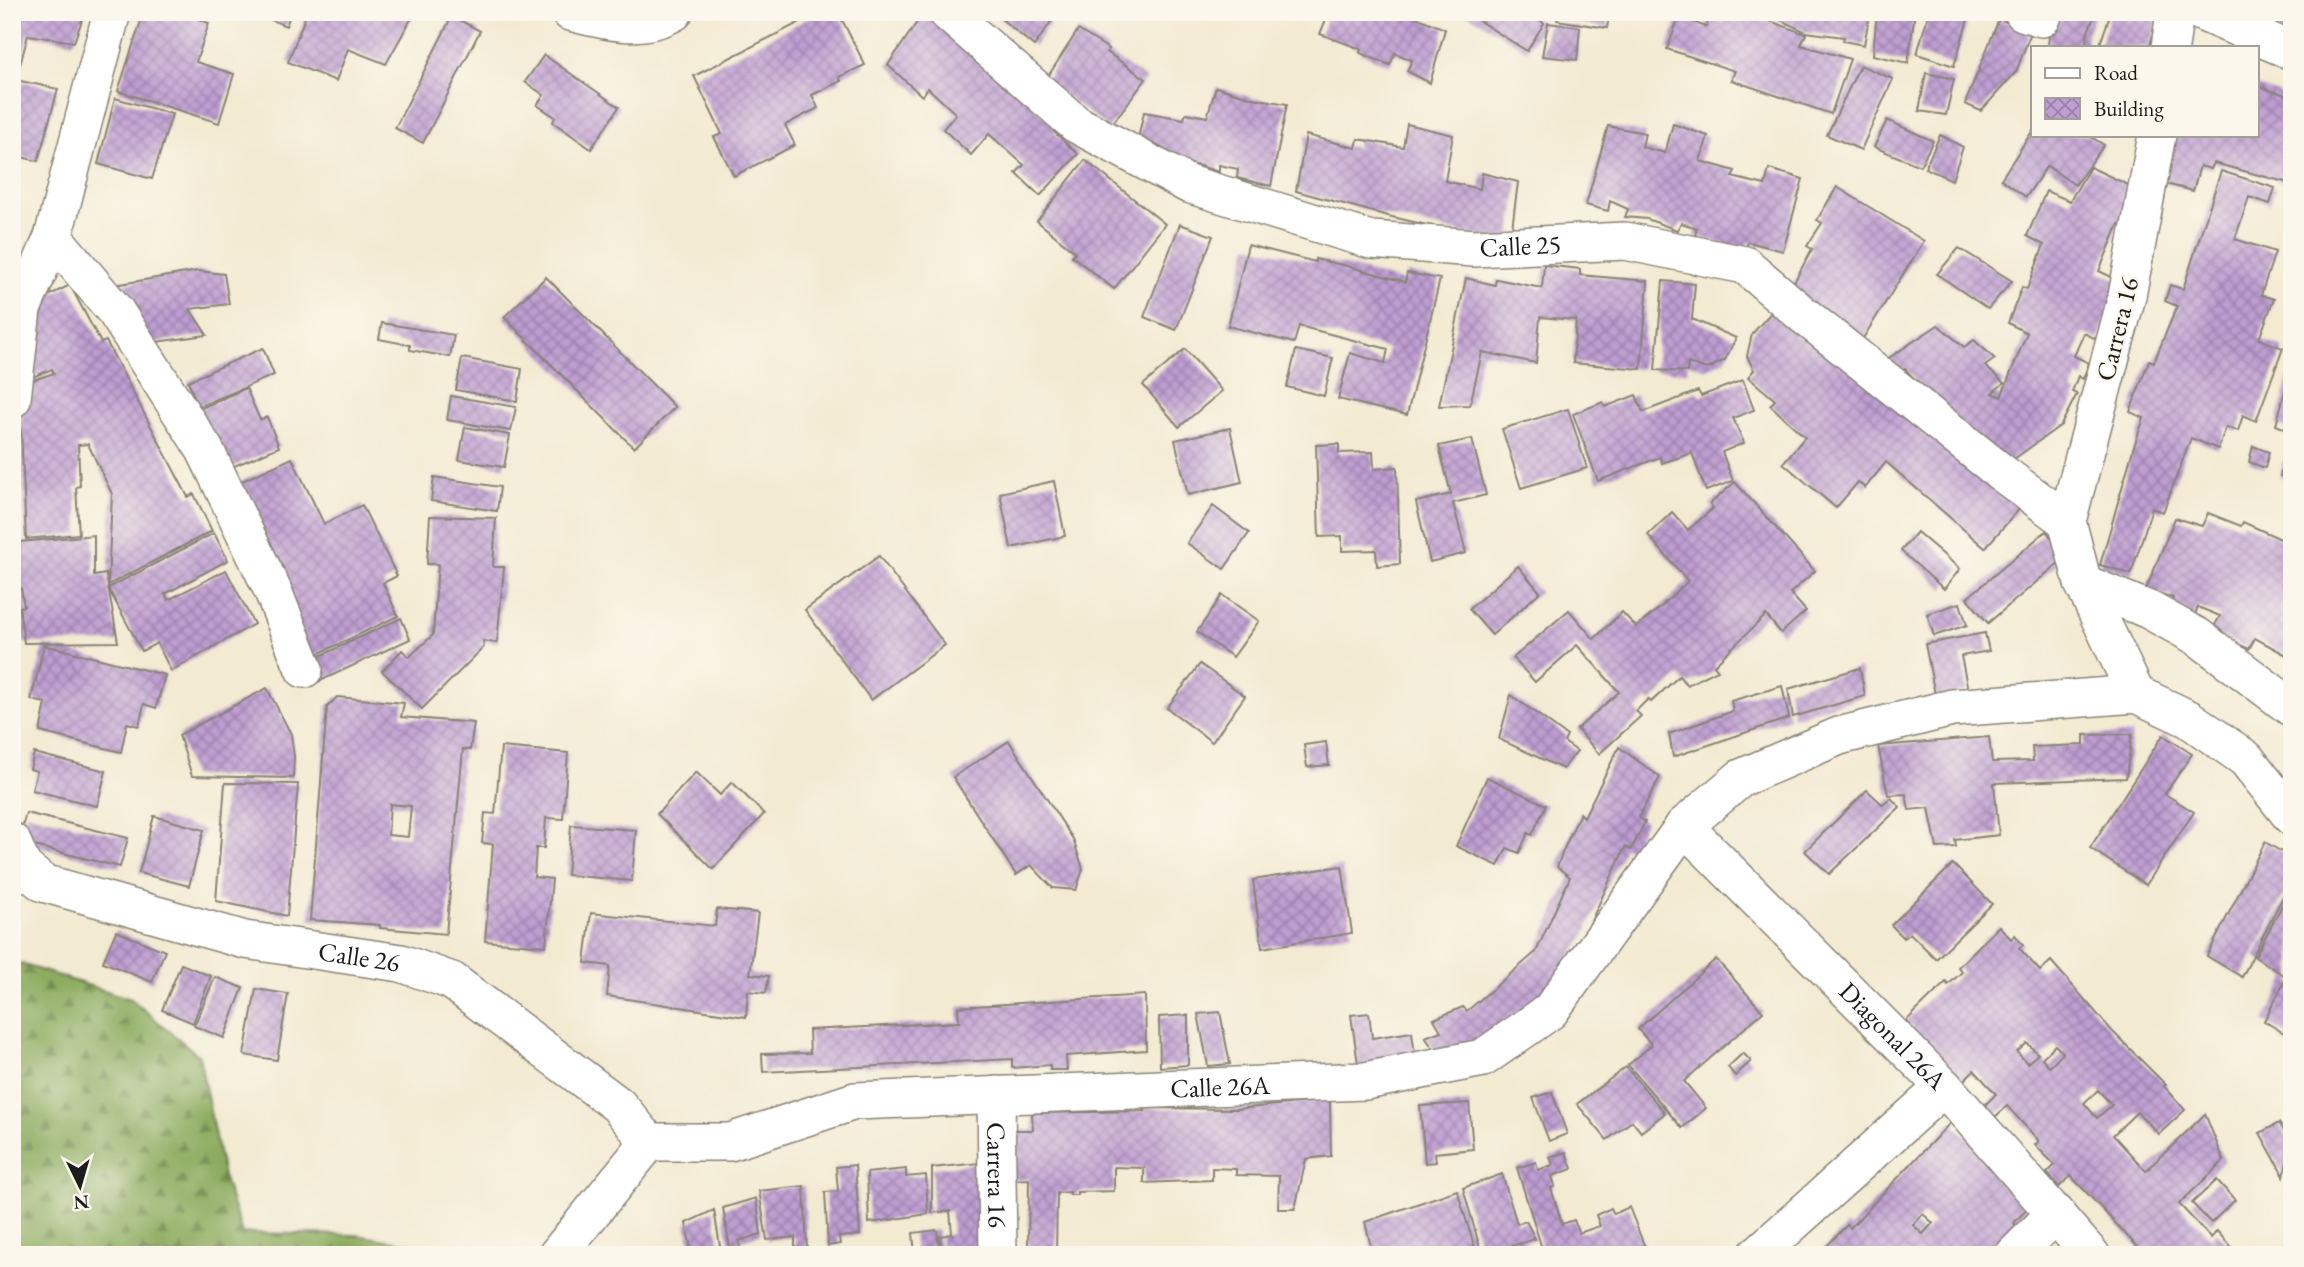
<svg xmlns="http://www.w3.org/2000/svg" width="2304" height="1267" font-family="'EB Garamond',serif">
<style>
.forest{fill:url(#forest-firs);stroke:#54643e;stroke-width:2}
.building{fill:url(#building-cross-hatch);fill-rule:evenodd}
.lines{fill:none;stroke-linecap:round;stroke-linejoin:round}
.minor-casing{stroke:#888377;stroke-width:40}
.minor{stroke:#fff;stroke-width:37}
.labels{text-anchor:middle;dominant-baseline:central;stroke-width:5;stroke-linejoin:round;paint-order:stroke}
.street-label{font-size:26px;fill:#1c1c1c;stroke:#fbf7ec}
</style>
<defs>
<pattern id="forest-firs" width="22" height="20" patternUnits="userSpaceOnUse" patternTransform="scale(1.75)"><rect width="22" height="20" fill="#8cac5f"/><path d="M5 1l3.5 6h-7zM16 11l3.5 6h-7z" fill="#728b4e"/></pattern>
<pattern id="building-cross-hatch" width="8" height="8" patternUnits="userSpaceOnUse" patternTransform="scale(1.75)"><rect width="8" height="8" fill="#bf9ed2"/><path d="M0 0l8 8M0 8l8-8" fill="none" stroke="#9a80aa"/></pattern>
</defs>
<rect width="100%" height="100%" fill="#fbf7ec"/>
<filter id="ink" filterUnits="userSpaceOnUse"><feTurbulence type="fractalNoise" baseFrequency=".0143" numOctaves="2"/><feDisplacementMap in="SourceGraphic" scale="14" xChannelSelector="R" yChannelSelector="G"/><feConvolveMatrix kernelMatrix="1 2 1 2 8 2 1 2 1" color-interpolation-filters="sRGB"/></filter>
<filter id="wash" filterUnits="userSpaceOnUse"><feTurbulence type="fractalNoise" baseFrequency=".00686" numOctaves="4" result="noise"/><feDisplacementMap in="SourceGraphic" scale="28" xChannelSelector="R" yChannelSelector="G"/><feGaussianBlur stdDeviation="1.57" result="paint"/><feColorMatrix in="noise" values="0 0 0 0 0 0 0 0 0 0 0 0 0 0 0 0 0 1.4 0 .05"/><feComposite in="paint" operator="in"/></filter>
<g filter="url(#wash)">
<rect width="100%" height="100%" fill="#f3ead2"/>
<path class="forest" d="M12 961 131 999 199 1056 223 1176 242 1233 356 1235 452 1250 449 1255H12Z"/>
<g id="blocks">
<g class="building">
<path d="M12 12H85L74 42 28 35 16 80 58 89 38 161 12 155Z"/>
<path d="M144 12H179L209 23 196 62 234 74 219 123 118 91Z"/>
<path d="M252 12H291L286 26Z"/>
<path d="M307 12H415L386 64 348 49 336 81 288 62Z"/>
<path d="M820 12H838L865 65 839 77 841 81 812 95 818 108 785 125 795 145 734 176 714 137 722 134 694 76Z"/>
<path d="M924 12H931L1057 128 1054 132 1078 154 1040 196 1016 173 1024 165 989 134 971 155 943 129 956 114 928 88 922 96 888 65Z"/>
<path d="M993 12H1058L1034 46Z"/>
<path d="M1329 12H1412L1411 15 1445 29 1430 83 1407 71 1412 60 1395 53 1390 65 1360 53 1361 49 1320 34Z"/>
<path d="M1465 12H1526L1544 23 1527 51Z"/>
<path d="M1559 12H1610L1607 28 1557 20Z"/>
<path d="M1711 12H1745L1806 34 1801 45 1850 59 1831 114 1731 80 1735 71 1667 49 1679 17 1706 27Z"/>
<path d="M1763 12H1870L1864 45 1843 41 1844 37 1806 32Z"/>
<path d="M1877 12H1915L1908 63 1873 55Z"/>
<path d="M1929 12 1970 13 1954 66 1917 54Z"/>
<path d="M2051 12H2096L2087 34 2086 47H2048Z"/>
<path d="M2111 12H2161L2149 47H2099Z"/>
<path d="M2238 12H2292V31L2289 36Z"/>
<path d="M452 16 480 31 423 143 395 128Z"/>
<path d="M1999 19 2031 32 2016 72 1981 111 1965 104Z"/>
<path d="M1548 23 1580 27 1577 60 1542 56Z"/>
<path d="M1078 30 1109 49 1107 52 1146 79 1109 128 1045 81Z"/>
<path d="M544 55 619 107 591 149 553 122 555 117 537 105 544 95 525 82Z"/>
<path d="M1860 65 1893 79 1861 150 1827 135Z"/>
<path d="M1926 73 1954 79 1946 115 1919 111Z"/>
<path d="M2257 86 2292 97V184L2214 163 2211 169 2200 166 2193 191 2150 180 2163 135H2257Z"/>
<path d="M1216 87 1253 98 1287 104 1271 186 1237 178 1238 169 1219 165V172L1200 166 1134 156 1144 112 1184 119 1186 113 1207 117Z"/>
<path d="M115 98 172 114 152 179 98 164Z"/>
<path d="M1887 120 1933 141 1920 166 1874 147Z"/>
<path d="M1407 124 1453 135 1445 181 1480 189 1482 173 1518 182 1510 244 1392 217 1296 191 1306 135 1356 148 1358 139 1403 147Z"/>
<path d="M1673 124 1708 136 1700 161 1735 171 1732 177 1765 185 1769 169 1803 179 1783 251 1748 242 1745 250 1695 236 1697 228 1681 223 1677 230 1647 219 1625 217 1628 209 1610 201 1608 211 1586 205 1608 126 1645 133 1642 147 1665 153Z"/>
<path d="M2033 130V135H2088L2104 145 2075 185 2047 166 2026 197 2001 179Z"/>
<path d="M1940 135 1963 147 1952 180 1925 168Z"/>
<path d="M1085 160 1165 224 1114 289 1072 256 1075 252 1037 221Z"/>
<path d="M2090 167 2141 191 2124 227 2119 224 2099 271 2122 282 2098 340 2084 333 2074 356 2089 363 2083 379 2078 376 2072 392 2077 394 2061 425 2003 467 1909 385 1915 380 1907 371 1905 369 1898 373 1886 360 1938 325 1964 347 1974 340 1995 359 1985 366 2004 383 1992 393 2001 397 2027 333 2008 323 2022 287 2027 289 2044 245 2027 236 2046 191 2070 201Z"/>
<path d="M2221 171 2275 188 2270 204 2249 197 2235 239 2275 252 2261 295 2274 299 2259 339 2283 348 2256 421 2243 415 2238 431 2226 427 2218 449 2191 438 2163 512 2152 508 2131 574 2100 565 2134 446 2144 418 2130 412 2149 360 2154 362 2177 306 2165 301 2170 285 2183 289Z"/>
<path d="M1837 187 1924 241 1855 351 1786 297 1812 249 1807 246 1822 223 1817 220Z"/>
<path d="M1180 224 1213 236 1176 330 1144 317Z"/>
<path d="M1248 245 1315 262V259L1347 266 1405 282 1407 273 1440 279 1407 415 1338 399 1350 353 1385 363 1388 349 1299 326 1294 343 1228 326Z"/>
<path d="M1959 248 2012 281 1988 309 1937 274Z"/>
<path d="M1544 265 1580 269V275L1648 281 1641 369 1573 363 1576 320 1540 317 1536 363 1482 352 1470 405 1439 406 1466 278 1495 285 1496 279 1542 288Z"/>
<path d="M198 271 224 274 229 304 190 309 207 335 141 344 102 287Z"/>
<path d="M546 277 675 407 634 448 504 317Z"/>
<path d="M1663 281 1695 284 1692 319 1736 338 1725 360 1707 369 1688 363 1687 372 1655 370Z"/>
<path d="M70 285 101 343 106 341 188 497 194 494 212 531 108 585 112 494 88 444 78 445 80 486 76 487 79 534 26 539 19 385 54 373 52 369 28 379 40 300Z"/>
<path d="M1782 300 2022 506 1985 548 1886 462 1865 488 1858 482 1836 508 1783 463 1805 437 1770 405 1775 400 1748 377 1754 370 1747 356 1752 334Z"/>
<path d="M382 323 454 335 450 357 410 350V345L379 339Z"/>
<path d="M263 348 274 375 198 407 188 381Z"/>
<path d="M1185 349 1222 391 1179 427 1143 385Z"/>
<path d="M1296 350 1333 358 1324 396 1287 387Z"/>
<path d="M462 358 522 369 517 401 456 390Z"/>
<path d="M2292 365V432L2276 425Z"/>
<path d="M1743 380 1754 410 1733 418 1744 443 1722 452 1733 481 1706 491 1692 453 1662 463 1660 457 1598 481 1573 414 1603 402 1605 407 1636 395 1643 412 1698 391 1701 396Z"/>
<path d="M246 388 260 420 267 417 279 447 225 470 199 409Z"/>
<path d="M451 396 516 407 511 431 447 420Z"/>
<path d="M1568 409 1587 468 1521 488 1502 429Z"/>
<path d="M465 427 510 435 504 467 459 460Z"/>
<path d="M1230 428 1242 482 1188 495 1175 440Z"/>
<path d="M2291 433 2292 434V481L2280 476Z"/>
<path d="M1472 439 1486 495 1453 503 1466 553 1430 562 1416 502 1451 494 1439 446Z"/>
<path d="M1339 444V453L1373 452 1374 469 1397 467 1400 564 1377 566 1376 550 1342 551V536L1319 537 1316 445Z"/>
<path d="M2253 446 2269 452 2265 468 2249 462Z"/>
<path d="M292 458 324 524 362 505 397 576 383 583 398 616 305 660 231 486Z"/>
<path d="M434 477 500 487 497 511 431 501Z"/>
<path d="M1054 481 1065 536 1011 548 1000 493Z"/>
<path d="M1735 482 1815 571 1790 593 1806 611 1781 633 1766 615 1714 665 1718 670 1687 685 1679 676 1651 702 1648 699 1636 711 1641 716 1599 754 1577 729 1619 692 1577 645 1535 682 1513 658 1569 610 1594 639 1622 612 1636 627 1661 607 1688 581 1648 535 1672 512 1688 530 1713 508 1710 504Z"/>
<path d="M1213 506 1249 533 1224 569 1187 543Z"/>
<path d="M2208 513 2241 526 2243 522 2292 544V658L2255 638 2249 649 2211 632 2220 616 2198 607 2191 624 2167 615 2173 598 2146 589 2175 518 2202 526Z"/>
<path d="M430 516 496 518 493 567H504L497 643 483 641 484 647 422 709 382 671 402 650 409 657 433 635 438 564H427Z"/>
<path d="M2046 531 2067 556 1988 623 1967 598Z"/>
<path d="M1917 532 1960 569 1944 589 1901 551Z"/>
<path d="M214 533 228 560 165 594 168 600 226 570 254 624 171 671 157 643 142 651 108 588Z"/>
<path d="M94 535V576L106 574 118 642 24 643 19 607 24 606 21 588 17 589 20 542Z"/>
<path d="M879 556 945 645 871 700 805 610Z"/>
<path d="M1518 566 1540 592 1492 635 1469 609Z"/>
<path d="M1222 595 1259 621 1233 657 1197 632Z"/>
<path d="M1960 603 1967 625 1934 636 1927 614Z"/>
<path d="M401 618 410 639 316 683 307 662Z"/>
<path d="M1985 633 1989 651 1961 656 1968 690 1936 700 1925 644Z"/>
<path d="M44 645 165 675 156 708 144 704 139 726 127 723 121 752 40 732 46 703 31 700Z"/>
<path d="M1200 664 1245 696 1212 742 1167 708Z"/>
<path d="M1860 668 1865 696 1793 717 1788 689Z"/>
<path d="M1782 686 1789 718 1673 757 1669 734 1733 711 1731 701Z"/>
<path d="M267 688 291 734 294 756 293 778 192 776 179 735Z"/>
<path d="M1511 695 1567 736 1564 742 1577 751 1563 769 1499 739Z"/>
<path d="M337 697 404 703 401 717 474 723 470 750 463 749 446 934 380 928V925L310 920 327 707ZM390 804 411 806 408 837 388 835Z"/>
<path d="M2132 734 2126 778 1994 783 1999 835 1955 840 1956 847 1937 848 1929 808 1909 810 1906 794 1888 795 1878 746 1989 737 1992 762 2033 761 2032 747 2084 745V735Z"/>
<path d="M2163 735 2192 754 2165 794 2194 812 2146 885 2090 848Z"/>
<path d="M1009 741 1073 839 1083 869 1076 890 1053 888 1031 865 1016 875 953 777Z"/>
<path d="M1326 742 1329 765 1307 767 1304 745Z"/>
<path d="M501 747 568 753 563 819 546 818 544 848H536L534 877 552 879 546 946 485 941 493 844 482 843 485 813 495 814Z"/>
<path d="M1619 747 1660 777 1639 817 1645 822 1631 850 1625 847 1582 941 1547 991 1484 1036 1438 1055 1425 1037 1441 1031 1434 1019 1463 1007 1467 1011 1536 952 1570 877 1557 867 1563 851 1580 813 1584 817Z"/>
<path d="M34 753 106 771 97 806 32 790 37 771 30 769Z"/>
<path d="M696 772 720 795 732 782 764 814 713 869 657 814Z"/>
<path d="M1487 777 1546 805 1532 835 1528 833 1519 853 1507 848 1498 866 1456 846Z"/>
<path d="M225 783 298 784 287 916 216 901Z"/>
<path d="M1867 790 1883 805 1891 798 1900 807 1829 874 1805 851Z"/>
<path d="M26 813 128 838 120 867 18 842Z"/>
<path d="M154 816 204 830 189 886 139 873Z"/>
<path d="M571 825 636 830 632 881 567 875Z"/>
<path d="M2265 842 2292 858V879L2242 977 2207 956Z"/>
<path d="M1953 864 1992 904 1936 959 1910 933 1904 938 1891 925Z"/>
<path d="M1342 866 1352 933 1262 948 1253 880Z"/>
<path d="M2292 886V1038L2264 1021 2287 977 2255 957Z"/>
<path d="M717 909 758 913 750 974 769 976 766 993 748 991 746 1017 607 996 610 966 585 963 591 913 715 926Z"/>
<path d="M1999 926 2011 939 2015 935 2023 945 2019 948 2040 971 2051 961 2113 1032 2166 1085 2164 1086 2185 1110 2159 1134 2137 1112 2113 1135 2146 1171 2205 1114 2224 1161 2179 1204 2211 1238 2217 1231 2238 1255H2145L2071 1176 2059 1187 2047 1173 2055 1165 2035 1145 2039 1141 2007 1106 1995 1117 1984 1106 1996 1094 1974 1070 1962 1082 1906 1021 1946 982 1948 985 1962 972 1958 967ZM2027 1043 2038 1054 2027 1063 2017 1052ZM2055 1045 2063 1053 2050 1067 2042 1058ZM2098 1090 2112 1105 2097 1118 2084 1103Z"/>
<path d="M116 931 165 951 152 982 103 962Z"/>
<path d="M1716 959 1763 1012 1684 1081 1706 1108 1682 1128 1628 1065 1652 1045 1638 1029Z"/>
<path d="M181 964 211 976 193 1023 162 1010Z"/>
<path d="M215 977 243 988 224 1038 194 1026Z"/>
<path d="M256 989 288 994 277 1060 244 1055Z"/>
<path d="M1145 995 1146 1050 1066 1056 1067 1070H1050V1065L1012 1068V1059L763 1072 762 1054 810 1053 809 1030 959 1022 958 1007Z"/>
<path d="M1220 1012 1230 1064 1208 1066 1198 1014Z"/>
<path d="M1369 1013 1372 1038 1412 1032 1416 1063 1359 1071 1351 1015Z"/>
<path d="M1188 1015V1065L1160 1067 1159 1017Z"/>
<path d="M1743 1053 1751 1061 1735 1076 1728 1067Z"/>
<path d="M1626 1067 1665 1113 1641 1132 1632 1121 1607 1140 1577 1104Z"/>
<path d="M1552 1092 1567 1134 1549 1141 1533 1098Z"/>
<path d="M1330 1100 1331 1156 1306 1159 1295 1209H1278L1279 1176 1236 1175V1169L1212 1168V1180L1144 1183V1168L1114 1167V1191L1077 1192V1195H1070V1192L1057 1193 1056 1255H1005L1004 1250 1028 1251 1029 1179 1010 1180 1013 1130H1033L1032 1113 1145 1111 1144 1108 1237 1109Z"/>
<path d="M1469 1103 1473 1149 1435 1153 1436 1162 1425 1163 1420 1106Z"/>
<path d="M1951 1122 2034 1201 2014 1223 2017 1226 1995 1249 1992 1246 1983 1255H1908L1906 1253 1904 1255H1818L1847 1225 1850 1228ZM1923 1214 1933 1223 1923 1234 1913 1225Z"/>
<path d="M2279 1123 2291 1142 2284 1176 2260 1133Z"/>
<path d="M1566 1152 1572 1169 1552 1176 1555 1186 1551 1188 1562 1224 1574 1220 1579 1233 1600 1226 1596 1215 1611 1208 1614 1214 1629 1207 1648 1255H1544L1517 1168 1536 1162 1538 1170 1553 1165 1550 1157Z"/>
<path d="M989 1162 991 1254 942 1255 940 1236 952 1234 950 1211 932 1213V1168Z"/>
<path d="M855 1165 860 1235 839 1237 840 1244 828 1246 825 1192 838 1191 836 1167Z"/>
<path d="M906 1169V1177L926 1175 928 1214 869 1223 867 1173Z"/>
<path d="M1502 1174 1517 1224 1526 1221 1535 1239 1482 1255 1463 1188Z"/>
<path d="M2217 1180 2235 1200 2211 1223 2192 1203Z"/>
<path d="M804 1186 807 1249 795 1251V1237L767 1240 759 1191Z"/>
<path d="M1457 1190 1477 1255H1373L1365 1222Z"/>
<path d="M756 1198 761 1234 739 1241 741 1255H731L723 1208Z"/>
<path d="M714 1210 720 1246 699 1255H692L686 1223Z"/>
<path d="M937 1230 940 1255H915L913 1233Z"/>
</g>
</g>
</g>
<g filter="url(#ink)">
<use href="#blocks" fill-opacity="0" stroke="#888377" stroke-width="2"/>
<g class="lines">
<g class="minor-casing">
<g id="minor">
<path d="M570 12C605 21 641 31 674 12"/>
<path id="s1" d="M947 12 1076 124 1188 184 1371 240 1474 248 1625 241 1745 265 1801 313 2002 473 2067 521"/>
<path d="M2023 12 2042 18 2044 12"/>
<path d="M2201 12 2292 51"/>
<path d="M2170 47 2175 12"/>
<path d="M2157 135 2127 296 2067 521 2083 583 2149 610 2198 637 2292 708"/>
<path d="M53 237 116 312 205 450 273 591 304 669"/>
<path d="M12 399 22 309 53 237 112 12"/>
<path d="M2083 583 2136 694"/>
<path id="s2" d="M1684 826 1944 1087 2091 1255"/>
<path id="s3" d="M12 842 23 867 43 883 245 940 401 963 452 981 618 1105 649 1142"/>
<path id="s4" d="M996 1095 998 1255"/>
<path id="s5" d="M649 1142H730L855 1101 1365 1081 1483 1058 1550 1011 1684 826 1741 778 1839 736 1952 708 2136 694 2189 719 2246 759 2292 817"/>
<path d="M557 1255 649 1142"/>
<path d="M1757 1255 1944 1087"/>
<path d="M2014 1255 2056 1213"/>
</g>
</g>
<use href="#minor" class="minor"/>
</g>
</g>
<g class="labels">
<g class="street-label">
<text stroke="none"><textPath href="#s1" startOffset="639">Calle 25</textPath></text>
<text transform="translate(2117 329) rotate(-76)">Carrera 16</text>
<text stroke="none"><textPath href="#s3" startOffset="378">Calle 26</textPath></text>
<text stroke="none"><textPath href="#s2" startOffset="296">Diagonal 26A</textPath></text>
<text stroke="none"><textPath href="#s5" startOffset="578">Calle 26A</textPath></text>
<text stroke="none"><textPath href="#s4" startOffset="80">Carrera 16</textPath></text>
</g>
</g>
<rect width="2304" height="1267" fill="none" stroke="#fbf7ec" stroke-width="42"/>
<rect x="2031" y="46" width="228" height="91" fill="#fbf7ec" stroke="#a29f99" stroke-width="2"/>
<rect x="2045" y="68" width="35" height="10" fill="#ffffff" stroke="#a29f99" stroke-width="2"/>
<text x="2094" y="80" font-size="21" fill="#1c1c1c">Road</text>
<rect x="2045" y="98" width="35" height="21" fill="url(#building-cross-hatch)" stroke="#a29f99" stroke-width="2"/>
<text x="2094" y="116" font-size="21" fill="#1c1c1c">Building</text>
<g transform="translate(80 1186) rotate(175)" stroke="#fbf7ec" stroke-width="5" paint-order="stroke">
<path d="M0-5L12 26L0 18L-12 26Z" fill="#1c1c1c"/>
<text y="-10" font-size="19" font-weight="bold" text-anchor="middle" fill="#1c1c1c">N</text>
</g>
</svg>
